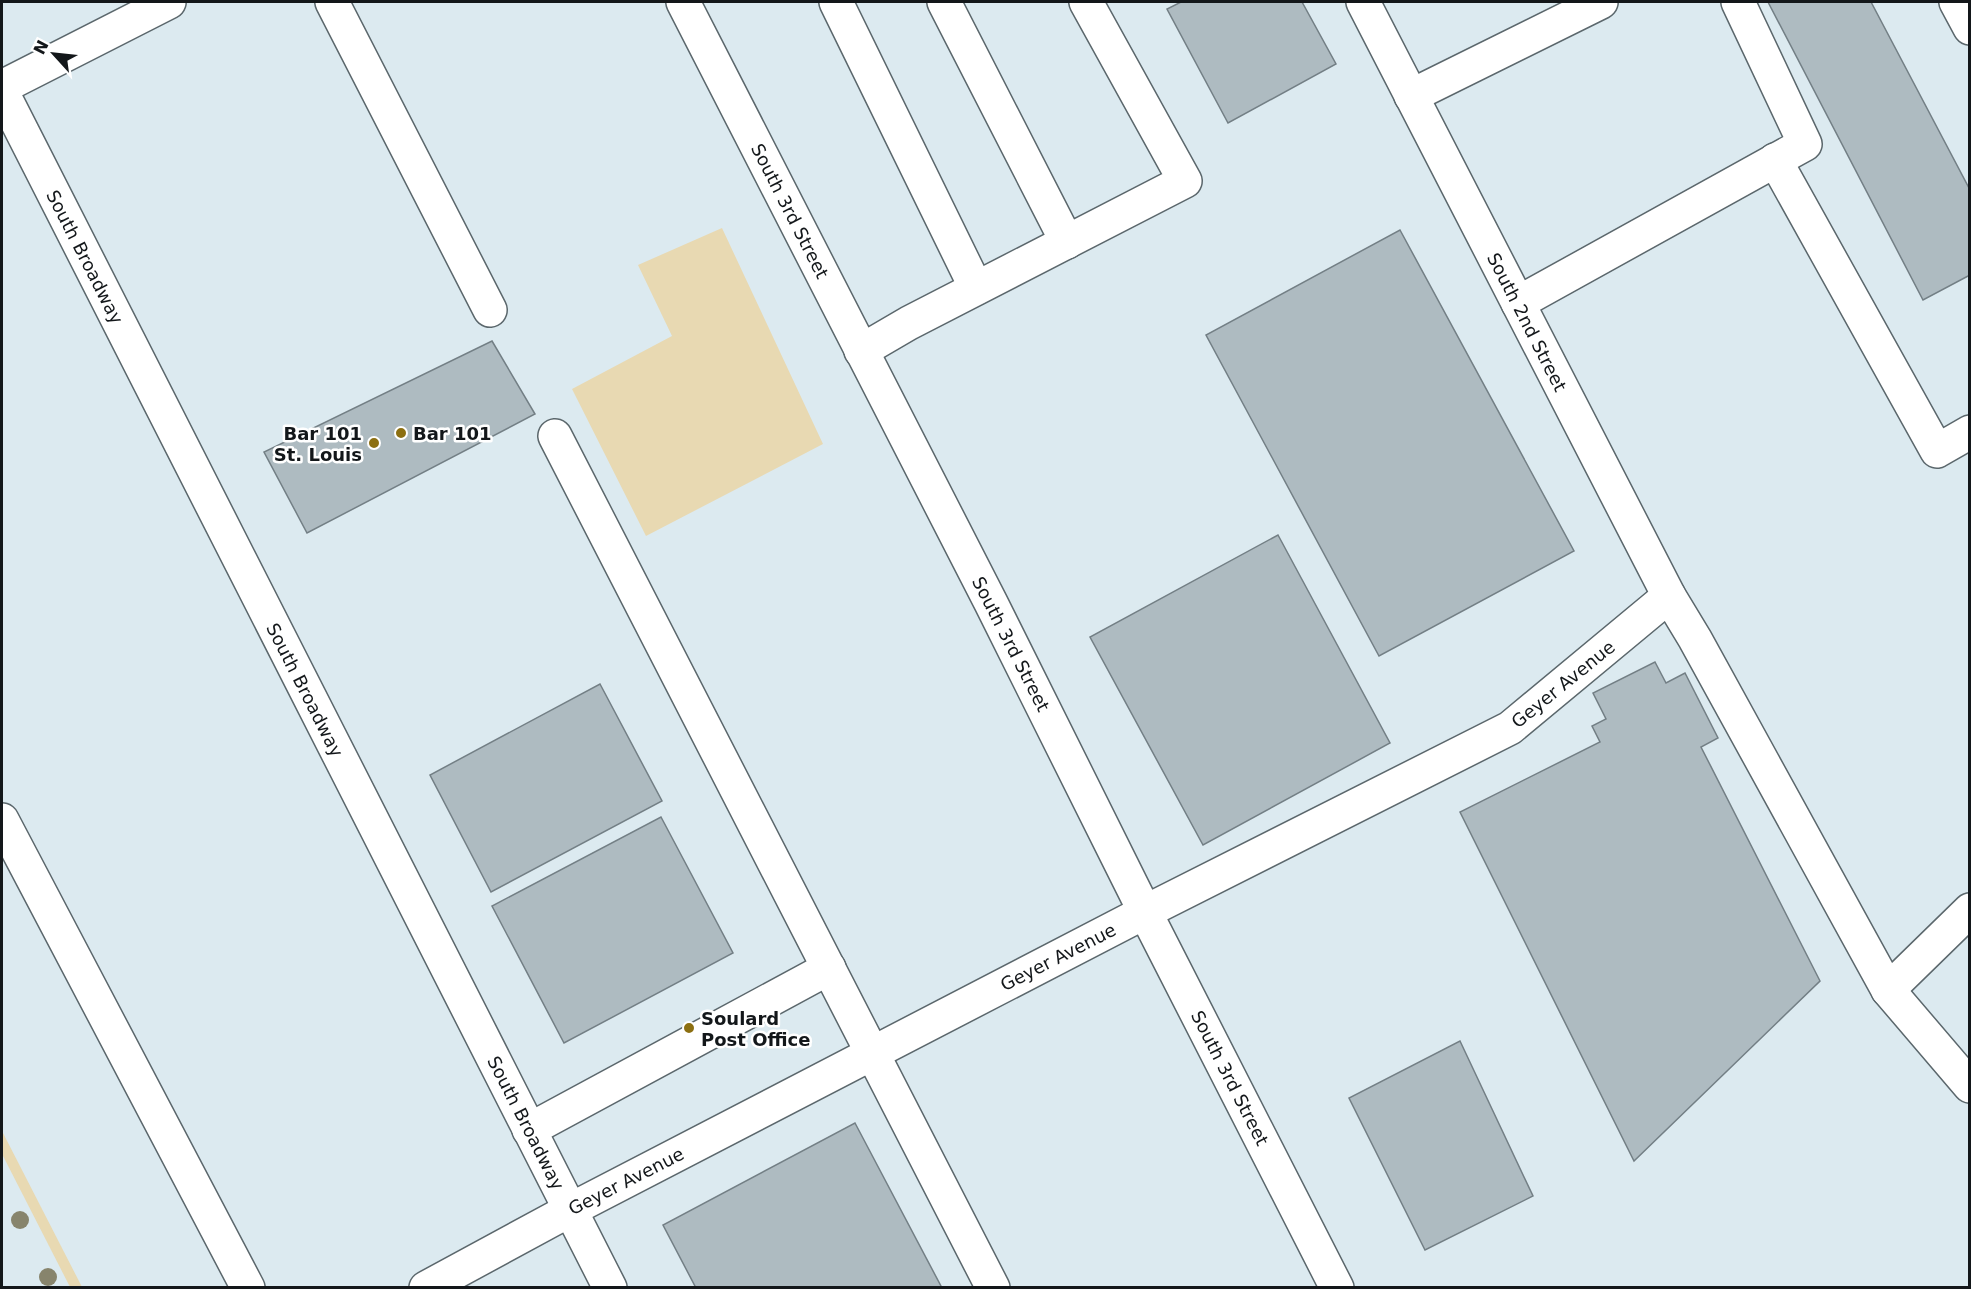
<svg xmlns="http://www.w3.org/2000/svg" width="1971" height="1289" font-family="'DejaVu Sans',sans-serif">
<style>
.green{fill:#e8d9b2}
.building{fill:#aebbc1;stroke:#737f85;stroke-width:1.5}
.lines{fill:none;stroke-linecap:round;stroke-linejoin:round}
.minor-casing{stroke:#5b676c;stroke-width:36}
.minor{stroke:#fff;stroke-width:33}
.tree{fill:#87846c}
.poi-dot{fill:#8c6f11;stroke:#fff;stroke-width:2}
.labels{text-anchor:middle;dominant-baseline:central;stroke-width:5;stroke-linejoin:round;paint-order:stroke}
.street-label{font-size:18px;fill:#13171a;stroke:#fff}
.poi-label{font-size:18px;font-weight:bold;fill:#13171a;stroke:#fff;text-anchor:start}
</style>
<rect width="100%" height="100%" fill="#dceaf0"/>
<g class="green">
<path d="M722 228 823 444 646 536 572 389 672 336 638 265Z"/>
<path d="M2 1131 82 1287H70L2 1154Z"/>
</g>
<g class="building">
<path d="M1181 2H1302L1336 64 1228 123 1167 9Z"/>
<path d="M1768 2H1871L1970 190V275L1923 300Z"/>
<path d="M1400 230 1574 551 1379 656 1206 335Z"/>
<path d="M492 341 535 414 307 533 264 452Z"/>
<path d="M1278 535 1390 743 1203 845 1090 637Z"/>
<path d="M1655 662 1666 683 1685 673 1718 738 1701 747 1820 981 1634 1161 1460 812 1600 742 1592 726 1606 719 1593 693Z"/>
<path d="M600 684 662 801 491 892 430 775Z"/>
<path d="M661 817 733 953 564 1043 492 906Z"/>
<path d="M1460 1041 1533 1196 1425 1250 1349 1098Z"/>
<path d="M855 1123 942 1288H696L663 1225Z"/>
</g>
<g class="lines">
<g class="minor-casing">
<g id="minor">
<path d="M332 2 490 310"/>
<path d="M683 2 991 603 1145 912 1337 1288"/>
<path d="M836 2 976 288"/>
<path d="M944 2 1067 242"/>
<path d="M1363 2 1669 596 1695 639 1888 990 1970 1086"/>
<path d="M1956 2 1970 28"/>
<path d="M2 87 169 2"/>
<path d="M2 92 610 1288"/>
<path d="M1411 96 1601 2"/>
<path d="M1775 160 1937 451 1970 432"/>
<path d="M1518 303 1805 144 1738 2"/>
<path d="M861 351 909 323 1185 181 1086 2"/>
<path d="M555 436 993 1288"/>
<path d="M2 820 248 1288"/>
<path d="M1888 990 1970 910"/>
<path d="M529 1130 829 968"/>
<path d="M426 1288 570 1210 1145 912 1510 728 1669 596"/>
</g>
</g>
<use href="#minor" class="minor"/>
</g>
<g class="tree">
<circle cx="20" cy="1220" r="9"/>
<circle cx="48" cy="1277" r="9"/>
</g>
<g class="poi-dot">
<circle cx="401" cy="433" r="6"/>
<circle cx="374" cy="443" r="6"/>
<circle cx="689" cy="1028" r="6"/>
</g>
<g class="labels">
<g class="street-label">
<text transform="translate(790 211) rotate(63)">South 3rd Street</text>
<text transform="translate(85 257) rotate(63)">South Broadway</text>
<text transform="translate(1527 322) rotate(63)">South 2nd Street</text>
<text transform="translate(1011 644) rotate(63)">South 3rd Street</text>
<text transform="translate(1563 684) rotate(-39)">Geyer Avenue</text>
<text transform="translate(305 690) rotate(63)">South Broadway</text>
<text transform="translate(1058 957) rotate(-27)">Geyer Avenue</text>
<text transform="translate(1230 1078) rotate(63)">South 3rd Street</text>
<text transform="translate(526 1123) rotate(63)">South Broadway</text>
<text transform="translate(626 1181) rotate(-27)">Geyer Avenue</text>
</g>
<g class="poi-label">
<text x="362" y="433" text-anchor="end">Bar 101<tspan x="362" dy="21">St. Louis</tspan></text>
<text x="413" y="433">Bar 101</text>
<text x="701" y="1018">Soulard<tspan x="701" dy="21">Post Office</tspan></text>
</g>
</g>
<rect width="1971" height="1289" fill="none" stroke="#13171a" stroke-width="6"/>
<g transform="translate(54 54) rotate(297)" stroke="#ffffff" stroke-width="4.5" paint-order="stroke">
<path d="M0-4.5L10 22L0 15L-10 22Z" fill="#13171a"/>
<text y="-9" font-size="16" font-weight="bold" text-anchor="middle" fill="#13171a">N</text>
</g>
</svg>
